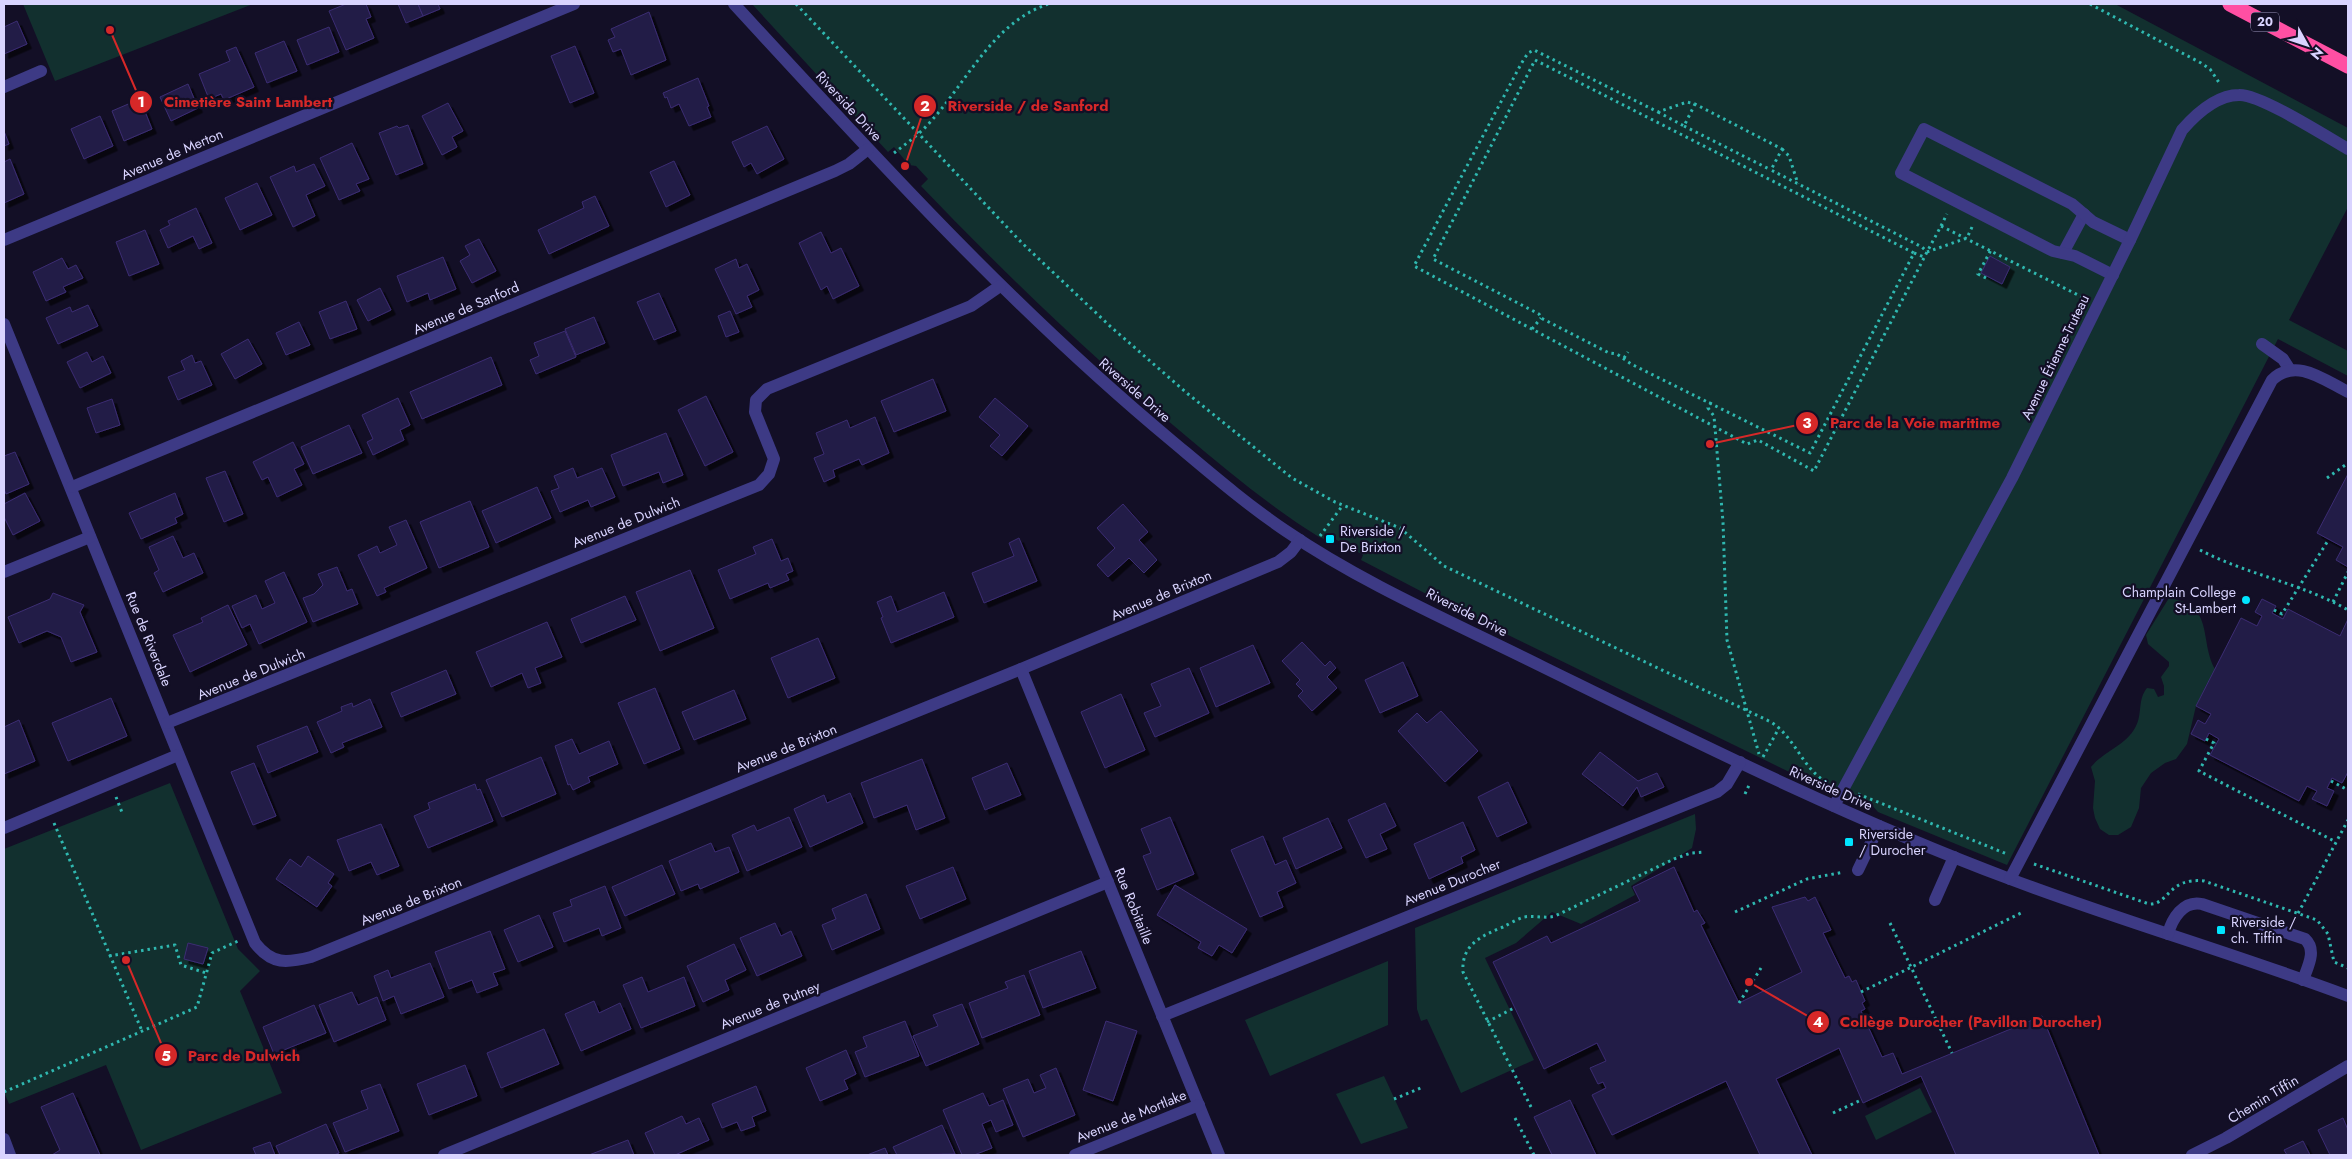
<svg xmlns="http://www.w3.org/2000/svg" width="2352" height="1159" font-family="Jost,sans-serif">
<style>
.green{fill:#12302f}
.building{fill:#241b47;stroke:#3b2d73;filter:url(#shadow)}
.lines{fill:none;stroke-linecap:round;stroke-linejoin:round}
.path{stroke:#2fb8b0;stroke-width:3;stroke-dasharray:2.5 4;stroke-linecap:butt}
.minor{stroke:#3d3a85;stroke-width:12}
.highway{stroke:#ff4fa3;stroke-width:15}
.poi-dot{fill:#00e5ff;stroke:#130f26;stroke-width:2}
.labels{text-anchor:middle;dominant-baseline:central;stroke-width:4.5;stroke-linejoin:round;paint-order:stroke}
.shield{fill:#130f26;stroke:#9e99be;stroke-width:1}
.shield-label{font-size:12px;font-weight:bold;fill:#d9d4ff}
.street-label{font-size:14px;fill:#d9d4ff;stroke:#130f26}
.poi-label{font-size:14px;fill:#d9d4ff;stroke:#130f26;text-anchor:start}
.leader{fill:none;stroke:#d62828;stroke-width:2}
.callout-dot{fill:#d62828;stroke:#130f26;stroke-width:2}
.mark-label{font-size:15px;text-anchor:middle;font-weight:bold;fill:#fff}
.callout-label{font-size:15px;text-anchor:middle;font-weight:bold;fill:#d62828;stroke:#130f26;stroke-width:4.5;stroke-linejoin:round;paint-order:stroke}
</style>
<defs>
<filter id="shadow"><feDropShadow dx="4.5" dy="4.5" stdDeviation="0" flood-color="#0009"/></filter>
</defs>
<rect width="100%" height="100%" fill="#130f26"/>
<g class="green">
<path d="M23 4H253L55 81Z"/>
<path d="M752 4H2115L2348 128V207L2289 320 2348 351V376L2278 339 2007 865 1878 812 1871 804 1812 783 1459 611 1361 560 1363 555 1328 535 1324 539 1319 537C1272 508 1229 472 1186 436 1093 358 1005 274 921 186L928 179 916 166 909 165 894 147 888 152Z"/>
<path d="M2169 598C2215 605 2199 640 2215 669L2196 706 2187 744 2176 759 2165 763 2151 773 2141 788 2139 808 2131 827 2118 835H2109L2100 829 2095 818 2093 808 2095 781 2091 767C2103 752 2126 745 2135 728 2143 715 2137 700 2147 688L2154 689 2158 697 2164 695V686L2161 677 2169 666V662L2148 644 2146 635Z"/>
<path d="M170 783 238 949 260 971 240 991 282 1093 141 1150 106 1065 9 1104 4 1092V849Z"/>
<path d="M1695 814 1696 829 1692 848 1631 886 1635 895 1581 924 1552 912 1516 943 1485 958 1534 1060 1461 1093 1427 1019 1421 1021 1417 1009 1415 928Z"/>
<path d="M1388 961V1025L1270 1076 1245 1020Z"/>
<path d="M1384 1076 1408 1128 1361 1144 1336 1094Z"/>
<path d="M1920 1088 1932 1112 1876 1140 1865 1116Z"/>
</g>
<g class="building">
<path d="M346 4H366L371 17 366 19 374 38 346 50 329 11Z"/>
<path d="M398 4H418L423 16 406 23Z"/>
<path d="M418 4H438L440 9 423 16Z"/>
<path d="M649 12 666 60 631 75 621 49 613 52 608 40 615 37 611 29Z"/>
<path d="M17 21 27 44 4 54V27Z"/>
<path d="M329 27 339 52 307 65 297 40Z"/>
<path d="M284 41 297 71 267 83 255 53Z"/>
<path d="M575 46 594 93 570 103 551 56Z"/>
<path d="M236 47 254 87 224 100 221 94 209 99 199 74 230 61 226 51Z"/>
<path d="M698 78 709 106 707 107 711 117 689 126 679 104 671 108 667 97 665 98 663 93Z"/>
<path d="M188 84 198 108 171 121 160 97Z"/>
<path d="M140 99 152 129 124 141 112 111Z"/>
<path d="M448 103 463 131 452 137 457 147 442 155 422 116Z"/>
<path d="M100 116 113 146 84 159 71 129Z"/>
<path d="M408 125 423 164 396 175 379 133 397 126 399 128Z"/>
<path d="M767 126 784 159 757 174 751 163 744 167 732 142Z"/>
<path d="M4 131 9 144 4 146Z"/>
<path d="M352 143 369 179 356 184 360 191 339 200 320 158Z"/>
<path d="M10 159 24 194 4 203V162Z"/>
<path d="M674 161 690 195 666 207 650 172Z"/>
<path d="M314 164 325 186 306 195 315 216 293 227 270 177 294 166 296 172Z"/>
<path d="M257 183 272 215 240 230 225 198Z"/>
<path d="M595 196 609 226 549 254 538 230 584 208 582 202Z"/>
<path d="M196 208 212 243 199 249 193 236 168 248 160 230 170 225 168 221Z"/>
<path d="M145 230 159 264 129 276 116 242Z"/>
<path d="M821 232 831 253 841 248 859 286 833 299 827 286 821 290 799 243Z"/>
<path d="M479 239 496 271 472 283 460 261 470 255 465 246Z"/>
<path d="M1990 256 2010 267 2002 284 1981 273Z"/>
<path d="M443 257 456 289 430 300 428 293 407 302 397 276Z"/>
<path d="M62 258 68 269 76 265 83 278 63 287 66 292 46 301 33 272Z"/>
<path d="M736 259 739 268 747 264 759 290 747 296 752 307 736 314 715 269Z"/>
<path d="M380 288 391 310 368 321 357 300Z"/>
<path d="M659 293 676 331 654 340 637 302Z"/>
<path d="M346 301 357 329 330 339 319 312Z"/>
<path d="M88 305 98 326 58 344 46 318 70 307 72 312Z"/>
<path d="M730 311 739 332 726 337 718 316Z"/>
<path d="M594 317 605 343 576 355 565 329Z"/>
<path d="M299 322 310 345 286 355 276 333Z"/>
<path d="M565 331 576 357 536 374 530 360 539 356 534 343Z"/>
<path d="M248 339 262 364 235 379 221 354Z"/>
<path d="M87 352 92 362 103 356 111 373 80 388 67 362Z"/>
<path d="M192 355 195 363 201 361 212 385 178 400 168 377 185 370 181 361Z"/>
<path d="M491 357 502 385 422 419 410 392Z"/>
<path d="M933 379 946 411 894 432 881 401Z"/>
<path d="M706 396 733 452 705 466 678 410Z"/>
<path d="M398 398 410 425 400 430 404 440 373 455 367 442 373 439 362 415Z"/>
<path d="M995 398 1028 426 1002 456 990 446 1000 435 979 417Z"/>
<path d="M112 399 120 425 96 433 87 408Z"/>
<path d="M875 417 889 453 862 465 859 459 833 470 835 477 824 482 814 458 824 454 816 433 847 420 850 428Z"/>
<path d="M349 425 362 453 313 474 301 447Z"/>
<path d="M666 433 683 475 663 483 659 472 623 486 611 455Z"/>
<path d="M293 442 304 464 294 469 302 485 277 497 268 477 262 480 253 462Z"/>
<path d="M15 452 29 484 6 494 4 489V456Z"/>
<path d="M573 468 577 478 602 468 615 497 591 507 588 500 560 512 551 491 559 488 554 476Z"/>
<path d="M225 471 243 514 224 522 206 478Z"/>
<path d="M2348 474V567L2336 560 2343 547 2317 533Z"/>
<path d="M537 487 551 518 496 543 482 511Z"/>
<path d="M25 493 40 521 13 535 4 517V504Z"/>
<path d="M175 493 183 514 175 518 177 523 141 539 129 513Z"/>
<path d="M470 501 489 547 439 568 420 522Z"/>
<path d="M1123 504 1148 532 1139 540 1157 560 1144 573 1129 558 1108 577 1097 565 1115 548 1097 528Z"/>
<path d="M406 520 427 568 384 588 386 592 377 596 358 555 377 546 380 553 397 545 389 527Z"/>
<path d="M173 536 183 558 194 553 203 573 163 592 154 573 159 570 149 547Z"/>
<path d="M1019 538 1037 581 984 603 972 573 1014 556 1009 543Z"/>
<path d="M772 539 781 561 788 558 793 571 786 574 789 580 770 588 768 583 730 599 718 570 756 554 753 547Z"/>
<path d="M337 567 347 591 352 589 358 604 313 622 303 598 314 594 323 585 318 574Z"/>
<path d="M690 570 714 628 660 651 636 592Z"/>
<path d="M284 572 307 622 259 644 250 624 242 628 232 606 256 595 262 609 275 603 265 581Z"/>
<path d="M944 592 954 617 891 643 881 618 883 617 877 602 891 596 897 612Z"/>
<path d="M53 593 84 605 80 612 97 652 71 662 61 637 47 631 19 643 8 617 50 599Z"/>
<path d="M625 596 636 620 581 643 571 619Z"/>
<path d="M2262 599 2276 606 2272 613 2283 619 2288 609 2340 636 2348 619V772L2342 783 2332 778 2327 788 2334 791 2327 806 2312 799 2317 791 2307 786 2299 801 2210 755 2219 739 2209 733 2205 741 2191 734 2198 720 2205 724 2211 714 2196 706 2241 618 2257 626 2262 616 2255 612Z"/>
<path d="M228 605 247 645 190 672 173 635 203 622 201 618Z"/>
<path d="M547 622 562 657 535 668 541 683 528 688 522 673 491 687 476 652Z"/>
<path d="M818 638 835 678 788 698 771 658Z"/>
<path d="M1302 642 1325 666 1330 661 1336 668 1327 677 1337 688 1312 711 1298 696 1303 691 1296 684 1300 680 1282 661Z"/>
<path d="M1253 645 1270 683 1216 707 1200 668Z"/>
<path d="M1403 662 1418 696 1380 713 1365 680Z"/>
<path d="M1189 668 1209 713 1155 737 1144 713 1161 706 1151 684Z"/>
<path d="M446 670 456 694 401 717 391 693Z"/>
<path d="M655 688 680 749 644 764 618 703Z"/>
<path d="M734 690 746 719 694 740 682 712Z"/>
<path d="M1121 694 1145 750 1105 768 1081 712Z"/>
<path d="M111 698 127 736 68 761 52 723Z"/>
<path d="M370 699 382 727 342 743 344 747 331 753 317 722 342 711 341 707 352 703 353 707Z"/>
<path d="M1441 711 1478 751 1445 782 1398 731 1417 713 1427 723Z"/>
<path d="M19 720 35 761 4 774V727Z"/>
<path d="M307 726 318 752 268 773 257 746Z"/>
<path d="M572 739 579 754 609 741 618 764 588 777 590 782 573 790 570 784 568 785 555 746Z"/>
<path d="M1600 752 1638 781 1657 773 1664 787 1641 797 1637 787 1623 806 1582 774Z"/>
<path d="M541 757 556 794 502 817 486 780Z"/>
<path d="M922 759 945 818 916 830 907 805 874 818 861 783Z"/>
<path d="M254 763 276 816 253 825 231 772Z"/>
<path d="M1007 763 1021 795 985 810 972 778Z"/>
<path d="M1508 782 1527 823 1497 837 1478 797Z"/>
<path d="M475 784 477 790 480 789 493 821 428 848 414 816 430 809 428 803Z"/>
<path d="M850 793 863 823 810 847 794 809 824 795 827 803Z"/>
<path d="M1385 803 1396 826 1380 834 1387 849 1366 858 1348 820Z"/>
<path d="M789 817 802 847 747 871 732 835 754 825 757 831Z"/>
<path d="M1170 817 1194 874 1157 890 1143 856 1151 853 1141 829Z"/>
<path d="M1328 818 1342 848 1296 869 1283 838Z"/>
<path d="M1463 822 1475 850 1461 857 1463 863 1429 879 1414 844Z"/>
<path d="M381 824 399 866 377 875 371 862 349 871 337 840Z"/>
<path d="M1263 836 1275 865 1286 860 1296 883 1277 892 1283 907 1260 917 1231 850Z"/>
<path d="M711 843 715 852 729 847 739 872 700 889 698 884 681 891 669 861Z"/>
<path d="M308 856 334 874 328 883 332 886 317 907 276 879 290 859 301 867Z"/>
<path d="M662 865 675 894 625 916 612 887Z"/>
<path d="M953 867 966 899 920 919 906 886Z"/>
<path d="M1674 867 1694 912 1697 910 1705 923 1701 925 1739 1003 1802 972 1772 907 1805 897 1808 901 1815 897 1831 930 1823 933 1845 978 1849 976 1852 982 1856 980 1865 1001 1862 1003 1865 1009 1861 1011 1882 1057 1893 1053 1902 1074 2042 1016 2099 1155H1956L1921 1076 1863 1103 1839 1048 1776 1079 1812 1155H1760L1726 1081 1612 1135 1592 1095 1606 1088 1603 1082 1598 1084 1590 1068 1606 1061 1597 1043 1544 1069 1493 962 1547 936 1551 943 1640 901 1633 887Z"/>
<path d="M1175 885 1247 929 1232 953 1219 945 1212 956 1198 948 1201 942 1157 915Z"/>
<path d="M605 886 621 928 602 936 599 928 564 942 553 913 572 906 570 900Z"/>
<path d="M866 894 880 929 832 950 822 925 836 919 832 909Z"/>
<path d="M539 915 553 947 518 962 504 930Z"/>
<path d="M775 923 781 936 791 931 802 956 757 976 740 938Z"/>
<path d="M490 931 505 969 493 973 498 985 477 993 472 980 449 989 435 952Z"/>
<path d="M188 943 208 948 203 964 184 959Z"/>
<path d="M734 944 746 970 725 980 729 990 703 1002 687 966Z"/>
<path d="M1081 951 1096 988 1043 1008 1029 971Z"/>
<path d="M430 963 444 997 401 1014 394 996 383 1001 374 976 388 970 391 978Z"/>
<path d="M1024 975 1040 1015 982 1038 969 1003 1008 988 1005 982Z"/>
<path d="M642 977 648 992 684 977 695 1006 641 1028 623 985Z"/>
<path d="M352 992 358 1005 377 997 386 1020 334 1042 319 1005Z"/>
<path d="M594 1001 599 1013 620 1003 631 1029 581 1051 565 1014Z"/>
<path d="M962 1004 979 1044 926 1066 913 1036 938 1026 933 1015Z"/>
<path d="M314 1005 326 1033 274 1054 263 1027Z"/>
<path d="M905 1021 919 1056 865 1077 855 1052 867 1047 863 1037Z"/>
<path d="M1106 1021 1137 1031 1113 1101 1083 1090Z"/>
<path d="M544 1029 559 1064 501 1088 487 1053Z"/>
<path d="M846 1050 856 1074 844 1080 848 1089 820 1101 806 1068Z"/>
<path d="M465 1065 477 1096 429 1115 417 1084Z"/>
<path d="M1056 1068 1075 1115 1023 1137 1003 1089 1028 1079 1034 1093 1046 1088 1040 1075Z"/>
<path d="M380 1084 399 1131 345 1152 333 1123 368 1109 361 1091Z"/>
<path d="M756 1086 766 1111 752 1117 755 1126 741 1131 737 1122 722 1128 712 1104Z"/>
<path d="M73 1093 100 1155H52L60 1150 41 1107Z"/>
<path d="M983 1093 989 1106 1003 1100 1013 1125 996 1132 991 1120 982 1124 992 1148 974 1155H962L943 1110Z"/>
<path d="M1570 1100 1596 1155H1552L1534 1117Z"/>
<path d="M682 1116 686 1124 699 1118 709 1140 675 1155H655L645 1133Z"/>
<path d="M2343 1118 2348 1130V1155H2330L2318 1130Z"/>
<path d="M326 1124 339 1153 334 1155H280L276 1146Z"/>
<path d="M942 1125 955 1154 897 1155 893 1147Z"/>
<path d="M628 1140 634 1155H589Z"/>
<path d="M2303 1141 2310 1155H2287L2284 1150Z"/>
<path d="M270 1142 275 1155H256L253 1148Z"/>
<path d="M885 1148 888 1155H867Z"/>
</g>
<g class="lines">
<g class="path">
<path d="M796 4 1022 243 1111 327 1188 394 1292 478 1335 502 1400 528 1444 566 1771 722C1796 738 1802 769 1828 783"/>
<path d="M2090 4 2201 63 2210 69 2220 84"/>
<path d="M1535 60 1914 253 1810 453 1631 364 1617 354 1609 353 1541 318 1539 314 1433 259Z"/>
<path d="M1658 112 1684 126 1695 104"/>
<path d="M1684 126 1771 170"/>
<path d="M1782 149 1789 156 1798 184"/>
<path d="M894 153C907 143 921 133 932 120 968 80 993 23 1048 4"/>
<path d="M1941 226 1947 214"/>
<path d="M1972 227 1967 238 1927 252 1922 247 1771 170 1782 149 1695 104 1687 102 1658 112 1534 50 1528 53 1521 64 1414 266 1747 444 1758 440 1814 471 1927 252 1941 226 2086 299"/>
<path d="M1914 253 1924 257"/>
<path d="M1986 278 1978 274 1991 250"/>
<path d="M1532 329 1541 318"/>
<path d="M1624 358 1628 352"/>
<path d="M1711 402 1708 408 1714 416 1723 522 1727 640 1759 754"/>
<path d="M2327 478 2348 463"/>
<path d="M1320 536 1343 505"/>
<path d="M2200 550C2248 575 2301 583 2348 610"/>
<path d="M2333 602 2348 572"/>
<path d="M2274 610 2282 614 2329 539"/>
<path d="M2206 739 2214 743 2199 771 2336 842"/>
<path d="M1763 757 1779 728"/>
<path d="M2331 781 2348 790"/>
<path d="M1745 794 1750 783"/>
<path d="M1858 794 2007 854"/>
<path d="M116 797 123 815"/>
<path d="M54 823 142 1031"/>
<path d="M2034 864 2149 904C2169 905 2168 877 2204 881L2317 920 2328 934 2334 962 2348 968"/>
<path d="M1735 912 1807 879 1844 872"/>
<path d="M2295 919 2348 820"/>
<path d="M1890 923 1952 1053"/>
<path d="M109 956 175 945 181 965 206 973"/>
<path d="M1861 992 2021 913"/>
<path d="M1739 1003 1761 968"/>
<path d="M1487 1022 1514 1008"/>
<path d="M4 1092 197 1007 212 953 238 941"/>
<path d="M1394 1099 1423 1087"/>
<path d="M1531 1107 1463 972C1461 945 1481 936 1503 927 1509 924 1517 919 1524 917 1535 915 1545 919 1555 916L1674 859 1691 853 1704 852"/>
<path d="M1833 1113 1861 1100"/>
<path d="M1515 1118 1534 1155"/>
</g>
<g class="minor">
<path d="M734 4C874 156 1013 309 1172 441 1209 472 1246 504 1286 531 1365 585 1457 624 1543 667 1696 742 1850 819 2010 879 2121 921 2236 954 2348 996"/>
<path d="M4 87 41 71"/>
<path d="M4 240 574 4"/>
<path d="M2063 253 2084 214"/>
<path d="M2113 275 2075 256 2053 251 1901 173 1924 129 2072 204 2093 222 2130 240"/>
<path d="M4 324 255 943C272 965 287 963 311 957L1021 669 1278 562 1291 552 1300 540"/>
<path d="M2262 344 2283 359 2290 370"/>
<path d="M72 487 835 171 849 164 868 149"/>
<path d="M4 572 90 537"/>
<path d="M1021 669 1219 1155"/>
<path d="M167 723 759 485 769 474 774 459 755 412 756 400 767 389 971 306 1000 286"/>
<path d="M1834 806 2012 478 2130 240 2182 130C2196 114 2216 95 2239 95 2260 94 2327 137 2348 149"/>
<path d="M4 828 178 755"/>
<path d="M1858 870 1879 826"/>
<path d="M2010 879 2272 380C2296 357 2324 380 2348 392"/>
<path d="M1935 900 1954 857"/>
<path d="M2168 934C2172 919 2183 900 2202 904L2305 939C2317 950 2308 966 2303 980"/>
<path d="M1162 1016 1717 792 1727 784 1740 762"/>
<path d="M4 1139 10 1155"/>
<path d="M444 1155 1108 882"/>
<path d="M1075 1155 1199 1105"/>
<path d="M2192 1155 2226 1138 2348 1066"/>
</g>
<path class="highway" d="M2230 4 2348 66"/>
</g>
<g class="poi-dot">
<rect x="1325" y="534" width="10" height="10" rx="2.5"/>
<circle cx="2246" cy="600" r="5"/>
<rect x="1844" y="837" width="10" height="10" rx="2.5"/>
<rect x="2216" y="925" width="10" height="10" rx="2.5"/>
</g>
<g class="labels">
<rect class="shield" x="2251" y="12.5" width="28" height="19" rx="4"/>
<g class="shield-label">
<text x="2265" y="22">20</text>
</g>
<g class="street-label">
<text transform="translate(849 106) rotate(47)">Riverside Drive</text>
<text transform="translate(172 154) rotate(-23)">Avenue de Merton</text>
<text transform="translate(466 308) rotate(-23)">Avenue de Sanford</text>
<text transform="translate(2055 357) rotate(-64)">Avenue Étienne-Truteau</text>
<text transform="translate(1135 390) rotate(41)">Riverside Drive</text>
<text transform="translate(626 522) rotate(-22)">Avenue de Dulwich</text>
<text transform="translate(1161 595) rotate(-23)">Avenue de Brixton</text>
<text transform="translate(1467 612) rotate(27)">Riverside Drive</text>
<text transform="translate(149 639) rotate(68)">Rue de Riverdale</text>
<text transform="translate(251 674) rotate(-22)">Avenue de Dulwich</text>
<text transform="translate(786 748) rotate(-22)">Avenue de Brixton</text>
<text transform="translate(1831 788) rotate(24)">Riverside Drive</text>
<text transform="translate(1452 882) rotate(-22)">Avenue Durocher</text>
<text transform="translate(411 901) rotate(-22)">Avenue de Brixton</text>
<text transform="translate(1134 906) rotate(68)">Rue Robitaille</text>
<text transform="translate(770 1005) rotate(-22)">Avenue de Putney</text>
<text transform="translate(2263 1099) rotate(-31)">Chemin Tiffin</text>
<text transform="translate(1131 1116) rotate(-22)">Avenue de Mortlake</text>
</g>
<g class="poi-label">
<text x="1340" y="531">Riverside /<tspan x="1340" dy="16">De Brixton</tspan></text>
<text x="2236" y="592" text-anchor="end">Champlain College<tspan x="2236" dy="16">St-Lambert</tspan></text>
<text x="1859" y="834">Riverside<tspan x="1859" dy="16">/ Durocher</tspan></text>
<text x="2231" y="922">Riverside /<tspan x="2231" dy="16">ch. Tiffin</tspan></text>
</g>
</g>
<path class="leader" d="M110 30L141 102M905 166L925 106M1710 444L1807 423M1749 982L1818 1022M126 960L166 1055"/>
<g class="callout-dot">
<circle cx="110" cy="30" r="5"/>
<circle cx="905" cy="166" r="5"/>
<circle cx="1710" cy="444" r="5"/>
<circle cx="1749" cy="982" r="5"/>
<circle cx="126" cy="960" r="5"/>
<circle cx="141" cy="102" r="12"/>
<circle cx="925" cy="106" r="12"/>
<circle cx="1807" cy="423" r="12"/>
<circle cx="1818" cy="1022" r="12"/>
<circle cx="166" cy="1055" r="12"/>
</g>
<g class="mark-label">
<text x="141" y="107">1</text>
<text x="925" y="111">2</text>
<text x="1807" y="428">3</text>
<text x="1818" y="1027">4</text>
<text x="166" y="1061">5</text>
</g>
<g class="callout-label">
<text x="248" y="107">Cimetière Saint Lambert</text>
<text x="1028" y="111">Riverside / de Sanford</text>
<text x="1915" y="428">Parc de la Voie maritime</text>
<text x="1971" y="1027">Collège Durocher (Pavillon Durocher)</text>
<text x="244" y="1061">Parc de Dulwich</text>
</g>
<rect width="2352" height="1159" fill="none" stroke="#d9d4ff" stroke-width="10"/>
<g transform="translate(2307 45) rotate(130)" stroke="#130f26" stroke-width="4" paint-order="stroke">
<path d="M0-4L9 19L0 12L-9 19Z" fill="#d9d4ff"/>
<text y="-8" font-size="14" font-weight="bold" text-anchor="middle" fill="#d9d4ff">N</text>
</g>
</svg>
